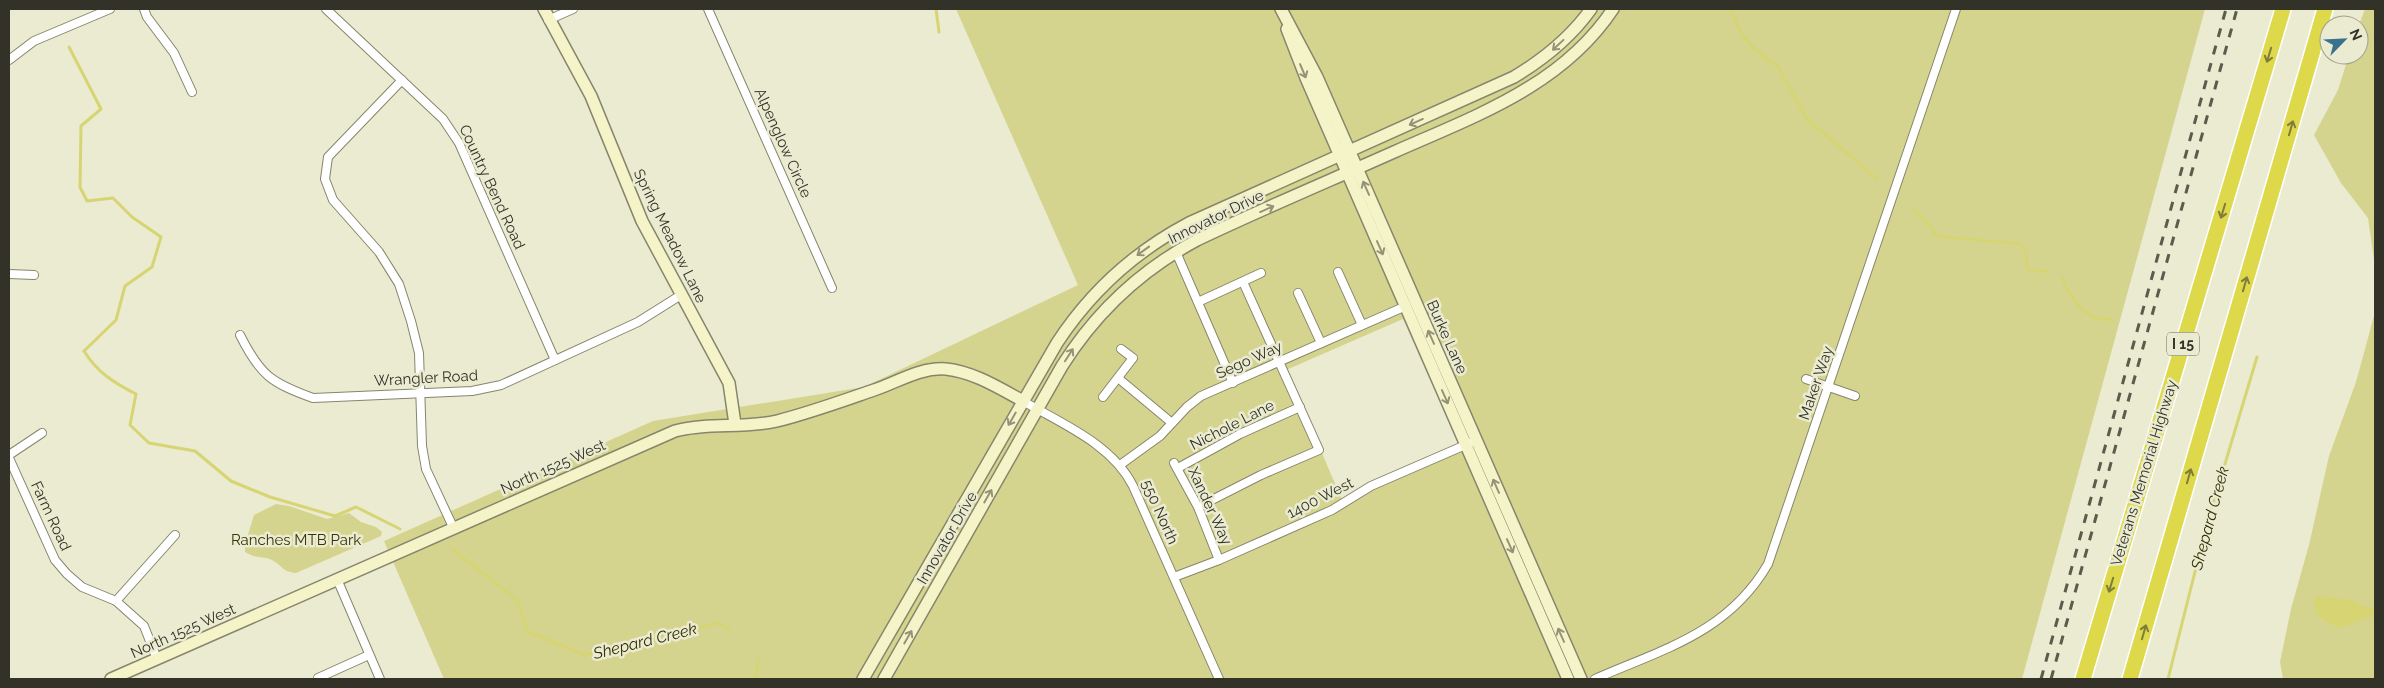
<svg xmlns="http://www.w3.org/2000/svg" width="2384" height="688" font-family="Raleway,sans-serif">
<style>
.green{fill:#d5d48e;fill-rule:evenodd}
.water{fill:#d7d573}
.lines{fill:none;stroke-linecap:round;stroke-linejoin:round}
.stream{stroke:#d7d573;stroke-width:3}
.street-casing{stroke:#86866d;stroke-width:10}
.secondary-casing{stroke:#86866d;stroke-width:14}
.highway-casing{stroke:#fff;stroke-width:18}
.street{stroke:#fff;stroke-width:8}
.secondary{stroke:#f5f4c9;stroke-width:11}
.highway{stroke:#ddd94b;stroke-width:15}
.rail{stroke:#5c5c4e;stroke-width:3;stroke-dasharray:9 9;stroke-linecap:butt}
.oneway{stroke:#949378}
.oneway2{stroke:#7f7d38}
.labels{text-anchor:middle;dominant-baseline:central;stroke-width:5;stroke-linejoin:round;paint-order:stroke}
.shield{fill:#eaebd0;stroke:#696a5a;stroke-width:1}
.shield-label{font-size:14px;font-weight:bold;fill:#323228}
.street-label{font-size:15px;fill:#323228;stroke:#eaebd0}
.park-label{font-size:15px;fill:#37350a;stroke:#eaebd0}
.water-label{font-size:16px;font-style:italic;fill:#302e03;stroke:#eaebd0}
</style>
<rect width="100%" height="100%" fill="#eaebd0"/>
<g class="green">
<path d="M956 9H2205L2022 679H444L384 541 653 421 864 387 1078 285ZM1403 319 1461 449 1343 502 1286 370Z"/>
<path d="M2365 9H2375V267L2368 218 2341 183 2314 135 2338 90 2349 55H2359V25Z"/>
<path d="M2375 312V679H2283L2280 662 2291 609 2309 545 2329 456 2356 382Z"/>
<path d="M276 504 289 506 327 519 349 513 361 522 376 527 382 532 381 536 296 573C282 572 282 565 272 560 262 556 256 559 245 552V544L254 515Z"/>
</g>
<path class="water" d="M2316 596 2352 600 2364 607H2375V615L2340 628C2325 622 2309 616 2316 596Z"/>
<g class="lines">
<g class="stream">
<path d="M936 9 939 32"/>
<path d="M1731 9 1742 35 1755 49 1778 67 1807 119 1876 178"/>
<path d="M69 47 101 109 81 126 80 187 87 201 113 198 132 217 161 237 152 267 125 286 116 320 84 351C97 372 114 383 136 394L130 425 149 443 195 451 231 481 270 497 335 516 356 507 400 529"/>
<path d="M1913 210 1925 220 1937 236 2020 244 2026 253 2027 269 2048 272"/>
<path d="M2062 277C2066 291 2081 313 2096 318 2100 319 2107 319 2112 320"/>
<path d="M452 549 517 600 528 632 585 655 717 623 730 630"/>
<path d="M756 679 758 660"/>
<path d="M2168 679 2207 524 2257 357"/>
</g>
<g class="street-casing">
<g id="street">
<path d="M144 9 147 17 174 53 192 92"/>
<path d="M326 9 443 119 459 143 555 360"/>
<path d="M708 9 832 288"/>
<path d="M548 20 573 9"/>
<path d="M9 60 34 41 110 9"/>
<path d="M402 80 328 157 325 179 333 200 379 252 399 284 411 321 419 353 422 446 426 469 453 527"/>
<path d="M1176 252 1233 383"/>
<path d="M1338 272 1362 325"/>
<path d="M9 274 34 275"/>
<path d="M1298 293 1321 343"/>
<path d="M1198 302 1261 273"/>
<path d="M240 335C260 375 271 383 313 398L472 391 501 385 638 322 681 295"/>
<path d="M1118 378 1172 423"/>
<path d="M1806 379 1855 396"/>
<path d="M1103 397 1133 358 1121 349"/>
<path d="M1023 401C1062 424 1112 444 1133 486L1219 679"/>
<path d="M9 455 42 433"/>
<path d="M9 458 55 560 67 574 82 587 116 601 144 626 157 659"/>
<path d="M1174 463 1198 507 1219 560"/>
<path d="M1120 465 1160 436 1187 407 1201 396 1406 306"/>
<path d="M1178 468 1240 434 1300 407"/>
<path d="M1198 507 1261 475 1319 450 1243 282"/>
<path d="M1174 577 1219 560 1332 510 1371 486 1470 443"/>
<path d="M337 579 380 679"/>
<path d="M116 601 175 535"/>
<path d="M318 678 369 655"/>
<path d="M1595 679C1663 649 1728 633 1768 564L1956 9"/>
</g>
</g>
<g class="secondary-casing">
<g id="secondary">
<path d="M544 9 591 96 642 221 729 383 735 424"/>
<path d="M1281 9 1317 77 1581 679"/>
<path d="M1287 29 1306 78 1568 679"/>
<path d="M111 679 675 431C709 422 743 429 777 421 809 413 842 401 874 390 898 382 920 367 946 369 974 372 999 388 1023 401"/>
<path d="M863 679 1057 343C1091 291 1134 252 1189 223L1514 77C1544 59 1571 37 1591 9"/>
<path d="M884 679 1062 366C1096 312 1141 270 1197 240 1262 209 1329 181 1394 152 1475 116 1562 86 1613 9"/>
</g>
</g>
<g class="highway-casing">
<g id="highway">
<path d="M2083 679 2283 9"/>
<path d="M2130 679 2325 9"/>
</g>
</g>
<use href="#street" class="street"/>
<use href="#secondary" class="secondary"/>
<use href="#highway" class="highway"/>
<g class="rail">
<path d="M2041 679 2226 9"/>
<path d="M2051 679 2237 9"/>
</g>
</g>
<defs><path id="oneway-shaft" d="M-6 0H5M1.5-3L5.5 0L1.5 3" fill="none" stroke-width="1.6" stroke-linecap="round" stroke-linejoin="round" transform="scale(1.25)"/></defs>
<g class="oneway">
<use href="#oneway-shaft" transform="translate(1558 45) rotate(137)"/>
<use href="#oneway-shaft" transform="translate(1303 71) rotate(67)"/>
<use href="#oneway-shaft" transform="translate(1416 122) rotate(156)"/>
<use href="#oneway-shaft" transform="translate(1366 188) rotate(-114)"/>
<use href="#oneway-shaft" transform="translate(1267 209) rotate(-24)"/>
<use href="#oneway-shaft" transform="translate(1380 248) rotate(66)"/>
<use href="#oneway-shaft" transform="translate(1143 251) rotate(144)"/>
<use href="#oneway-shaft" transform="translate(1431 337) rotate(-114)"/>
<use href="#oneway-shaft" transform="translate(1069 355) rotate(-57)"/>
<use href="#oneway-shaft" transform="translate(1445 397) rotate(66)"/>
<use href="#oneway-shaft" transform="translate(1012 419) rotate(120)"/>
<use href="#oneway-shaft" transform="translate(1496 486) rotate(-114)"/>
<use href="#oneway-shaft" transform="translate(988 496) rotate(-60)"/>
<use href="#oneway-shaft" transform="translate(1510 546) rotate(66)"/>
<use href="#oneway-shaft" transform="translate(1561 635) rotate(-114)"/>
<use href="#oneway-shaft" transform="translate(908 637) rotate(-60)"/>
</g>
<g class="oneway2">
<use href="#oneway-shaft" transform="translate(2269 55) rotate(107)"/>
<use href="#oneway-shaft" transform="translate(2291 128) rotate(-74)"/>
<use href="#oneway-shaft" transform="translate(2223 211) rotate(107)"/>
<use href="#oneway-shaft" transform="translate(2245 284) rotate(-74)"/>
<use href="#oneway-shaft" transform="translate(2189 476) rotate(-74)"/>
<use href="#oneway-shaft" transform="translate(2111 585) rotate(107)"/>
<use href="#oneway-shaft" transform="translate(2144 632) rotate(-74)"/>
</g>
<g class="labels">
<rect class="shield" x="2167" y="332.5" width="32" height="23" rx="4"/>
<g class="shield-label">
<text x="2183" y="344">I 15</text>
</g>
<g class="street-label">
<text transform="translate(783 143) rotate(66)">Alpenglow Circle</text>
<text transform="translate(492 187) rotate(65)">Country Bend Road</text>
<text transform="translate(1216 217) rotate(-26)">Innovator Drive</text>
<text transform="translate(670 236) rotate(64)">Spring Meadow Lane</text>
<text transform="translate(1447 337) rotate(66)">Burke Lane</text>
<text transform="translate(1249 360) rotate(-24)">Sego Way</text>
<text transform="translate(426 378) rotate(-3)">Wrangler Road</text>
<text transform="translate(1816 383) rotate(-71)">Maker Way</text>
<text transform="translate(1232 425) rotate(-27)">Nichole Lane</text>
<text transform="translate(553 467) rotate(-24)">North 1525 West</text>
<text transform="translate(2144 473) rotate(-73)">Veterans Memorial Highway</text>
<text transform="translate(1320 498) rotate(-27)">1400 West</text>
<text transform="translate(1210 506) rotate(65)">Xander Way</text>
<text transform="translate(1160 512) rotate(66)">550 North</text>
<text transform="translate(51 516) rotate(65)">Farm Road</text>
<text transform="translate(947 538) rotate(-60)">Innovator Drive</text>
<text transform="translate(183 631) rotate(-24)">North 1525 West</text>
</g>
<g class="park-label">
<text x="296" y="540">Ranches MTB Park</text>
</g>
<g class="water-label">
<text transform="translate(2210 518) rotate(-75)">Shepard Creek</text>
<text transform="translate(645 641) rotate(-14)">Shepard Creek</text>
</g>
</g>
<rect width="2384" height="688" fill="none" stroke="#323228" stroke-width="20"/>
<g transform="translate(2344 40) rotate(66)"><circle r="24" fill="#eaebd0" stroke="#a0a18d"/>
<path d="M0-4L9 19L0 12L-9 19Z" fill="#3a718c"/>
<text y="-8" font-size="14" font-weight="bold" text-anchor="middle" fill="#323228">N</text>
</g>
</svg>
